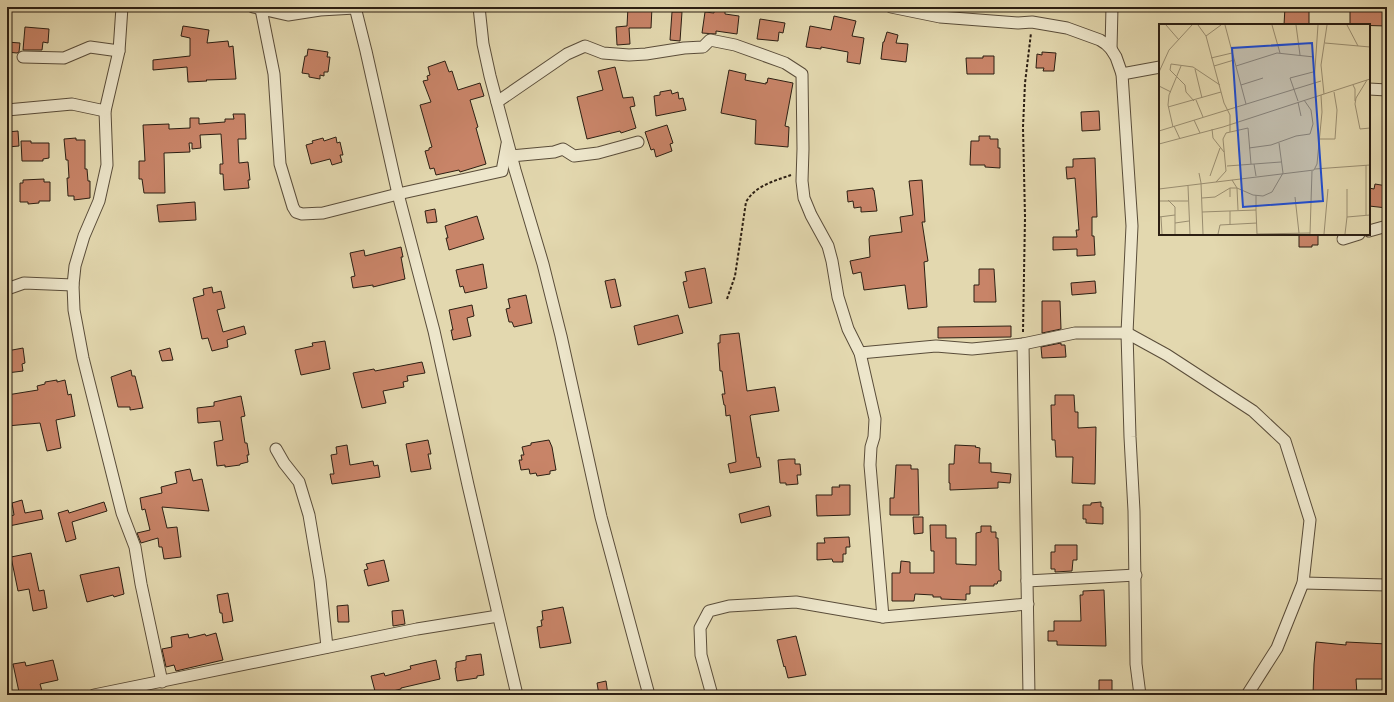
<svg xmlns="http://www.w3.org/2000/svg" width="1394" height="702" viewBox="0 0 1394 702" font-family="'IM FELL DW Pica',serif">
<rect width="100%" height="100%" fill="#e3d8af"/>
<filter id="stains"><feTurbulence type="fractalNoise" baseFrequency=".005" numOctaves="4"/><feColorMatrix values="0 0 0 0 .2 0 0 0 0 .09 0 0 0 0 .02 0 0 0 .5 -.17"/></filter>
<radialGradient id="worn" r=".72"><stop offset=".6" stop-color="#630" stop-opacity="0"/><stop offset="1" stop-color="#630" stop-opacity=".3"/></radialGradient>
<g fill="#c88468" stroke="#2c1f13">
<polygon points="628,7 652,7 651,28 629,28 630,44 617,45 616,27 627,26"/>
<polygon points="1285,7 1309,9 1309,25 1284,25"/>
<polygon points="1350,7 1387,7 1387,26 1350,25"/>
<polygon points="714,10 725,11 725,14 739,16 737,34 716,31 716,34 702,33 705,12 714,13"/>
<polygon points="672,12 682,12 680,41 670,40"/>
<polygon points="834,16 856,21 852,36 864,38 860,64 847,62 848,52 821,47 821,49 806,47 810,26 831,30"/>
<polygon points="760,19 785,23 783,33 779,32 778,41 757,39"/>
<polygon points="183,26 209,30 207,43 228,41 229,47 233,46 236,79 206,80 207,81 188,82 187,67 153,70 153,60 190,56 190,38 181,36"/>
<polygon points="25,27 49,29 48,43 43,42 42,50 23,50"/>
<polygon points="887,32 898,35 896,43 908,44 906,62 881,59 883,42 884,42"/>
<polygon points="7,42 20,43 19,52 17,53 7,52"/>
<polygon points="308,49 328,52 327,57 330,57 328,72 324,72 324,76 320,75 320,79 309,77 309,74 302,73 305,56 307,56"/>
<polygon points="1042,52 1056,53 1054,71 1043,71 1044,68 1036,68 1037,54 1042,55"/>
<polygon points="983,56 994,56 994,74 967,74 966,58 983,58"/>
<polygon points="445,61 449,72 452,71 458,90 480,83 484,96 470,100 478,127 476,128 486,164 460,172 459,170 436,175 434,168 430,169 425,151 429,150 429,148 432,147 420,105 431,102 423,81 428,80 427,76 430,75 428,67"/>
<polygon points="615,67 623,98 633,97 635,106 630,107 636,128 621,133 620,131 587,139 577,97 603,90 598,71"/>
<polygon points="729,70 746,74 745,80 766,84 766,82 767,83 768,78 793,83 785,126 789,127 788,147 755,144 756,120 721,113"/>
<polygon points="671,90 672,94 678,92 679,99 683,98 686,110 656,116 654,96 660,95 660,92"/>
<polygon points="1099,111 1100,130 1082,131 1081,112"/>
<polygon points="233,114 245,114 246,139 238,139 239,163 248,162 250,180 248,180 249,188 224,190 223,174 220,174 220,164 223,164 221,134 200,135 201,148 192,149 192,143 189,143 190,152 164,153 165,193 144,193 142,179 139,179 139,161 145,161 143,125 169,124 169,129 190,128 190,118 199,118 199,124 225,122 225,119 234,119"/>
<polygon points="667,125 673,143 670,144 672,151 656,157 654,149 651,150 645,132"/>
<polygon points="18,131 19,146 8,147 7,132"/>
<polygon points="979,136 990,136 990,139 998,139 998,148 1000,148 1000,168 985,167 985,165 970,165 971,141 979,141"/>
<polygon points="336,137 337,143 340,142 343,155 340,155 342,162 332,165 330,159 311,164 306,145 313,143 312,141 323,138 324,141"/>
<polygon points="76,138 76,140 85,140 85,169 87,169 88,181 90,181 90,198 74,200 74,196 68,196 67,178 69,178 68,160 66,160 64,139"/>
<polygon points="21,141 31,141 31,143 49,143 49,158 43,159 43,161 22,161"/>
<polygon points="1095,158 1097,217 1092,217 1092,236 1094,236 1095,255 1077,256 1077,249 1053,250 1053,237 1077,237 1076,230 1079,230 1075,178 1067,179 1066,167 1073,167 1073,159"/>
<polygon points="44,179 44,182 50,182 50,201 39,201 39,203 28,204 28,202 20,202 20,183 23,183 23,180"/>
<polygon points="922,180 925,222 922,222 928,261 924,262 927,307 908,309 905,285 864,290 861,272 853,274 850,261 870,257 869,239 870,236 902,232 900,217 913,215 909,181"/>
<polygon points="1375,184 1387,186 1387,208 1369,206 1369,188 1374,189"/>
<polygon points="873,188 873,190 874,190 877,211 861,212 861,207 854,208 853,201 848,202 847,191"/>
<polygon points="195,202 196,220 159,222 157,205"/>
<polygon points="435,209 437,222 427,223 425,211"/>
<polygon points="477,216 484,239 449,250 446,238 448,238 445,226"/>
<polygon points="1299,234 1318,234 1318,245 1312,245 1312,247 1299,247"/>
<polygon points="401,247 403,257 401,257 405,279 373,287 373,285 353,288 351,277 355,276 350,253 364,250 365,256"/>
<polygon points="483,264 487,288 465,293 463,286 460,287 456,270"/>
<polygon points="705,268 712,303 689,308 683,282 687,281 685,272"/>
<polygon points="979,269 994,269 996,302 974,302 974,285 979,285"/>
<polygon points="615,279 621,306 611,308 605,281"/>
<polygon points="1095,281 1096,293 1072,295 1071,283"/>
<polygon points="212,287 213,293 221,291 225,308 217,310 223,332 244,326 246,334 227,340 228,347 212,351 208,338 202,339 193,298 204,295 203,289"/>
<polygon points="526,295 532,323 514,327 512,322 509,322 506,309 510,308 508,299"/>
<polygon points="1042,301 1060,301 1061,329 1042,333"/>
<polygon points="472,305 474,316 467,318 471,336 453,340 451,330 453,330 449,310"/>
<polygon points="678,315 683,333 638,345 634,326"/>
<polygon points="1011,326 1011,337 938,338 938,327"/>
<polygon points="739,333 747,391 775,387 779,411 751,415 750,416 757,458 759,457 761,467 730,473 728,464 736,462 730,415 726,416 725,405 724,405 722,394 725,394 722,371 720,371 718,343 720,343 720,335"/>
<polygon points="325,341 330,369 301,375 295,350 313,346 312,343"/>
<polygon points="1061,343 1061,345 1065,345 1066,357 1042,358 1041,347"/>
<polygon points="23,348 25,363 22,364 23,371 7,373 7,351"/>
<polygon points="170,348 173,360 162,361 159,351"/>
<polygon points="422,362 425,373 407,376 408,381 403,382 404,387 383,391 386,403 362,408 353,373 374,369 375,371"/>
<polygon points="131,370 132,376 135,376 143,408 130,410 130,407 118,407 111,377"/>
<polygon points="57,380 57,382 65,380 68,395 71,394 75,416 56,420 61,448 47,451 40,423 7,426 7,395 38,390 37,386 45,384 45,382"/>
<polygon points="1055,395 1074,395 1075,412 1078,412 1078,428 1096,427 1095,484 1072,483 1073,457 1056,457 1055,440 1052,440 1051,405 1055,405"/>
<polygon points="241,396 245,416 241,417 245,443 247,443 249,455 247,455 248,462 240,464 240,465 225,467 225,465 217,466 214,442 223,440 220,421 198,423 197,408 214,406 214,402"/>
<polygon points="428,440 431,454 428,454 431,469 411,472 406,444"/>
<polygon points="549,440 552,447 556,470 550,471 550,474 537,476 536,473 530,474 529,469 521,470 519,460 522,460 521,455 524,455 522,447 531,445 531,443"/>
<polygon points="347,445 350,465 373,461 374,466 378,465 380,477 332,484 330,474 334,474 331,455 337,454 336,447"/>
<polygon points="955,445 976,446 975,447 980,448 979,463 991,463 991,472 1011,474 1010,483 998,482 998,488 950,490 950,483 949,483 949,464 954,464"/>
<polygon points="789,459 795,459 795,464 800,464 801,475 797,475 798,484 786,485 786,483 780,483 778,460"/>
<polygon points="896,465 911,465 911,469 918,469 919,515 890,515 890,498 894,498"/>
<polygon points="190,469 193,481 202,479 209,511 162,507 167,528 177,527 181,557 164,559 162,547 159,547 158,538 141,543 137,533 150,530 145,509 142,510 140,498 162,493 161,487 177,483 175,472"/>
<polygon points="839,485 850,485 850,515 817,516 816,495 832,495 832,487 840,487"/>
<polygon points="22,500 25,513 41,510 43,519 9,526 7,517 14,515 12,503"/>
<polygon points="104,502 107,511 72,522 76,539 66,542 58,513 68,510 69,513"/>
<polygon points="1101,502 1101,507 1103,507 1103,524 1086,523 1086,519 1083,519 1083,505 1091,505 1091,503"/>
<polygon points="769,506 771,516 741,523 739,514"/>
<polygon points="913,517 923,517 923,533 914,534"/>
<polygon points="930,525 946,525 946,538 956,538 956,564 976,565 976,533 981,532 981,526 991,526 991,532 996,532 996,538 998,538 999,570 1001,571 1001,581 998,581 997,584 994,584 994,586 970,586 970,594 966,594 966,600 941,599 941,597 933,597 933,595 915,594 914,601 892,601 892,573 900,573 901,561 910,562 910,573 934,573 934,551 931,551"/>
<polygon points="849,537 850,547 846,547 846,554 843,554 843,562 833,562 832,559 817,560 817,543 825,543 824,538"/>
<polygon points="1055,545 1077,545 1077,560 1073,560 1072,571 1055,572 1055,569 1051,569 1051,552 1055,552"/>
<polygon points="31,553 39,591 44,590 47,608 33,611 29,589 18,591 11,557"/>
<polygon points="384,560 389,581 368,586 364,570 368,569 366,564"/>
<polygon points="119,567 124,594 114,597 113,595 87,602 80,575"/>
<polygon points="1104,590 1106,646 1057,645 1057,641 1048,641 1048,631 1054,631 1054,621 1081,621 1080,595 1083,595 1083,591"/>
<polygon points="228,593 233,621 223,623 222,613 220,613 217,595"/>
<polygon points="348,605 349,622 338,622 337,606"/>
<polygon points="563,607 571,643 540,648 537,627 542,626 541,620 543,620 542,611"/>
<polygon points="403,610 405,624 393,626 392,611"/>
<polygon points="216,633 223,660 176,671 174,665 166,667 162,649 172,647 171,637 188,634 189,638 205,634 206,636"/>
<polygon points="796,636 806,675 788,678 785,666 784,667 777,640"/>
<polygon points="1316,642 1346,645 1346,642 1387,644 1387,679 1356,679 1357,695 1313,695 1314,664"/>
<polygon points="481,654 484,675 477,676 477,678 457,681 455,668 456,668 456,662 466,660 466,656"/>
<polygon points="53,660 58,680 40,684 42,691 28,694 27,691 19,692 13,664 25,662 26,666"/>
<polygon points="436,660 440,679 401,688 401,689 389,692 390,695 376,695 371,676 384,673 385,676 411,669 410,666"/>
<polygon points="1099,680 1112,680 1112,692 1108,692 1108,693 1099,693"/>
<polygon points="606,681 608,695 599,695 597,683"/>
</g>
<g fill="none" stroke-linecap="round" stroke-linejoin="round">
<defs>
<g id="street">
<polyline points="122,7 119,51 105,111 107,165 99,201 84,236 75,266 73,285 74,310 83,358 122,513 135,547 141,584 162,682"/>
<polyline points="253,7 288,15 320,10 355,8"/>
<polyline points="355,7 366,51 398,194 434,331 468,485 517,695"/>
<polyline points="479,7 483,44 490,76 515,170 543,264 561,336 601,517 649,695"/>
<polyline points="891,7 940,17 1018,23 1032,22 1067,28 1100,40 1106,44 1111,49 1116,57 1122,74 1132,226 1127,333 1130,437 1134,511 1136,664 1140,695"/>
<polyline points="261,9 274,74 280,164 293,207 296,212 302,214 323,213 398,194 502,171 507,144"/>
<polyline points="1111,49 1112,7"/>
<polyline points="23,57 64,58 90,47 119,51"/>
<polyline points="1122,74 1160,67"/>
<polyline points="1369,89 1387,90"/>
<polyline points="497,102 567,54 585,46 603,53 629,55 646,54 684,48 703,47 710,40 735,45 785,63 802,74 803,149 802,181 804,198 811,215 828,246 832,261 838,297 848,329 860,353 875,419 874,437 871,447 870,465 883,617"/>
<polyline points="7,110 72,104 105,111"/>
<polyline points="511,156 554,152 563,149 574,156 598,153 638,142"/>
<polyline points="1369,231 1387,226"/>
<polyline points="1343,239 1359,234"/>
<polyline points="7,289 24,283 73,285"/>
<polyline points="1023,344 1027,581"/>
<polyline points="860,353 936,346 972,349 1023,344 1075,333 1127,333 1167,355 1253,411 1285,441 1310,520 1303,583 1277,648 1247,695"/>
<polyline points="276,449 284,463 299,482 309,515 320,580 327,647"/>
<polyline points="1303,583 1387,585"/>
<polyline points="94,695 417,629 498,616"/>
<polyline points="712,695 701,655 700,628 709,611 729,606 796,602 883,617 1028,604"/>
<polyline points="1029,695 1027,581 1136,575"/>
</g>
</defs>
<use href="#street" stroke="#5a4d3a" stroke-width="13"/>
<g stroke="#2c1f13" stroke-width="2" stroke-dasharray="3 2" stroke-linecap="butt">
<path d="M727 299 735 276 746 202C755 186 774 181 791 175"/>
<polyline points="1023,332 1025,217 1023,127 1025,83 1031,33"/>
</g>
<use href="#street" stroke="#ede6cb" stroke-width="11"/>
</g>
<g transform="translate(1159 24)">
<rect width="211" height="211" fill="#e3d8af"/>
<path fill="none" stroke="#9a8e71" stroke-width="1" d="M7 1 20 16M39 1 47 12 65 79 71 91V108M66 1 87 80M113 1 121 29M137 1 141 31M188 1 199 22M47 12 62 1M166 19 211 23M52 34 73 29M55 42 75 36M77 42 118 29 155 33M36 45 43 74M0 48 10 26 33 1M208 56 197 74 196 80 201 105 211 104M155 59 159 1M82 61 104 54M194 61 196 65V77M0 62 12 68M165 70 162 41 168 1M37 76 44 93M35 77 27 68 26 61 11 46 12 40 34 43 61 61M139 77 131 54 154 48M139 78 142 92M9 83 62 68M35 96 41 109M15 102 21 115M14 103 9 81 10 71 22 42M53 105 54 114 65 128M0 107 162 57M160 115H176L178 86 175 68M0 120 64 103 211 55M90 124 112 121 137 112 151 110 154 100 152 86 145 76M95 140 122 138M207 141V191M68 142 95 140 97 152M156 145 211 141M40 149 42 159 44 210M51 152 61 124M73 156 78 164 94 171 104 172 113 168 124 149 120 119M57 158 67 147 64 115 67 109 89 104 92 140M29 162 31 210M0 165 155 146 158 140 163 88 162 71M97 171V186M71 173V164H78L79 186M136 173 140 209M43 174 56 173 71 164M9 176 16 183V210M0 177H29M71 187V201M43 188 97 186 98 210M0 193 16 191M2 193 3 210M188 193V165M16 199 30 197M59 210 61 201 98 199M98 210 151 209M151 210 153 147M165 210 169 165M186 210 188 193 211 191"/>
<path fill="#1d4ed8" fill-opacity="0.15" stroke="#1d4ed8" stroke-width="2" d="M153 19 164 177 84 183 73 24Z"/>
<rect width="211" height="211" fill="none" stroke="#2c1f13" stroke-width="2"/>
</g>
<rect width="1394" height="702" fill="none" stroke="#e3d8af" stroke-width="24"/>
<rect x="8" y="8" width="1378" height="686" fill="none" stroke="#2c1f13" stroke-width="2"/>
<rect x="12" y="12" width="1370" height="678" fill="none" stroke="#2c1f13"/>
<rect width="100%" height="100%" filter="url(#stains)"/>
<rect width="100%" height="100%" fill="url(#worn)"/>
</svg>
